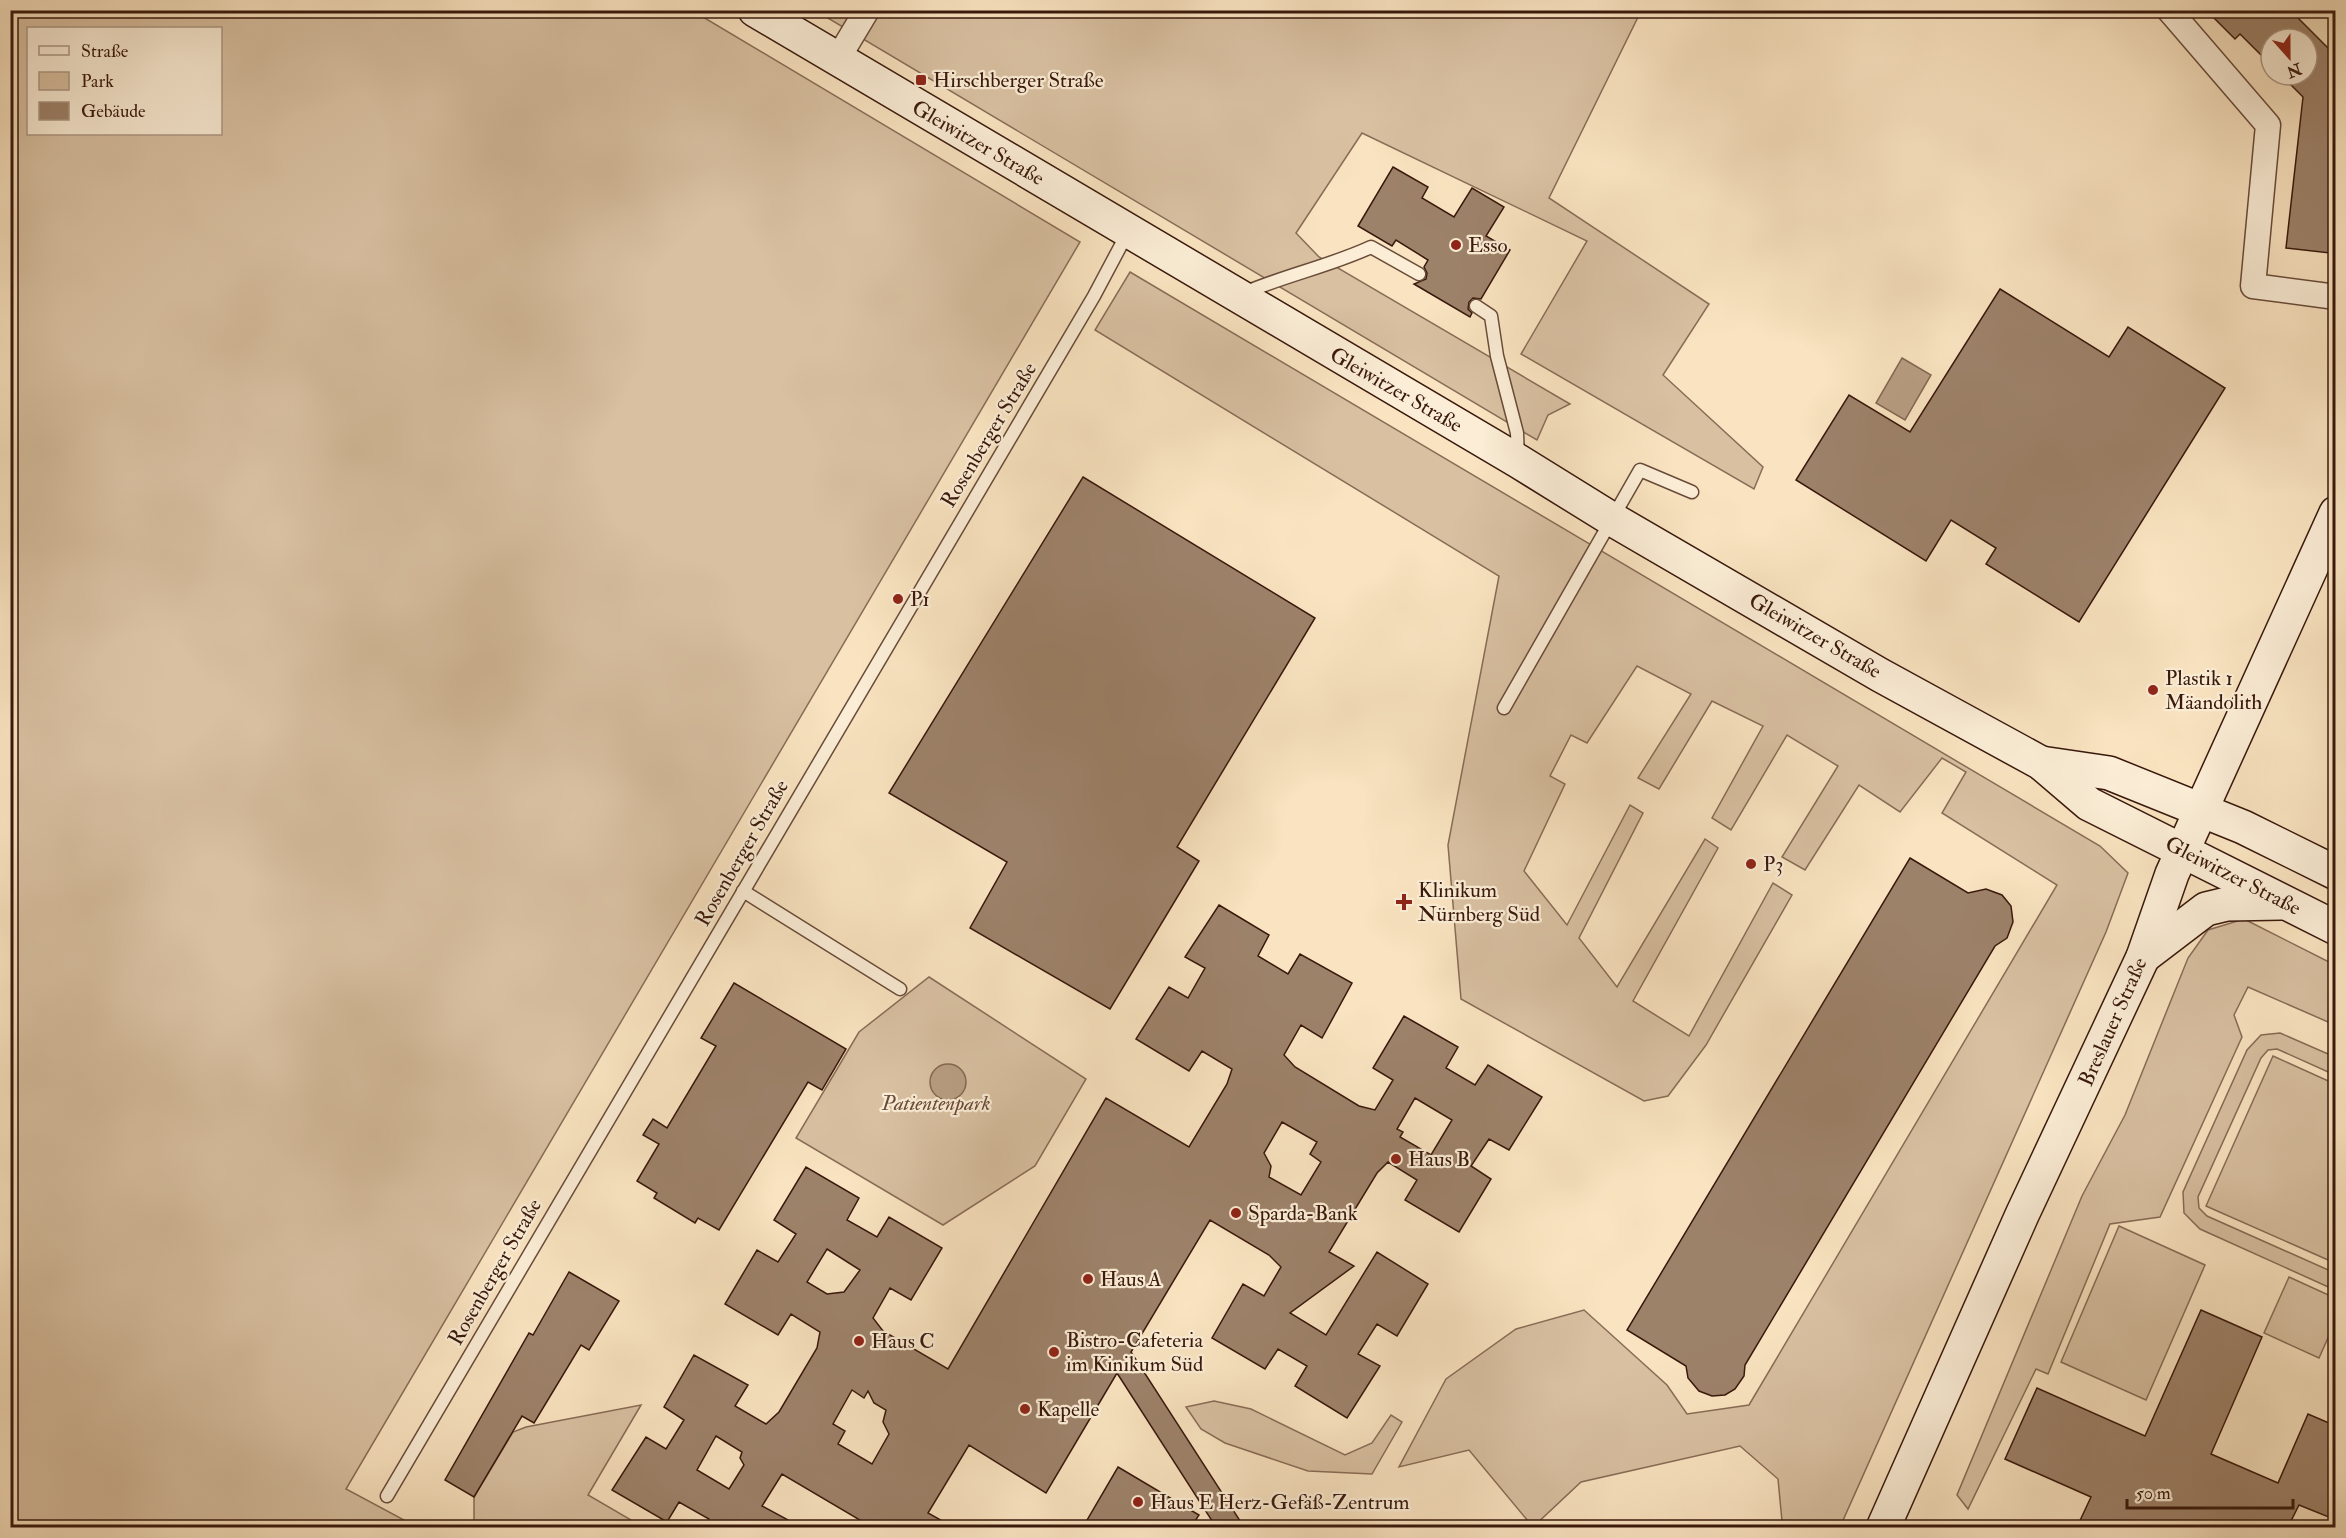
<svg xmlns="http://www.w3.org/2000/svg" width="2346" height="1538" viewBox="0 0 2346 1538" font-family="'IM FELL Double Pica',serif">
<rect width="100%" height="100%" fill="#f9e3c0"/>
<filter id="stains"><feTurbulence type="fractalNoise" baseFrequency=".00333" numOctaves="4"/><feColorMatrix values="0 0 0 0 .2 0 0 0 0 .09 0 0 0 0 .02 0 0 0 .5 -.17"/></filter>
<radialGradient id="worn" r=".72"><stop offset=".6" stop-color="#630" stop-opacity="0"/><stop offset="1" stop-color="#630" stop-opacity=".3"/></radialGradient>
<g fill="#d8c0a1" stroke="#886c56" stroke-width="1.5" fill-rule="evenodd">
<path d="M10 11H693L1080 242 346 1489 417 1527H11ZM28 28H220V134H28Z"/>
<polygon points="816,11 1641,11 1549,198 1709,304 1663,375 1763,467 1754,489 1521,354 1587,241 1362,133 1296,233 1319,257 1570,404 1548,415 1537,440"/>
<polygon points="1130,272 2100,846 2128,873 2106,932 1840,1527 1780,1527 1782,1521 1778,1479 1740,1446 1581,1482 1533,1527 1469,1450 1399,1467 1446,1379 1516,1329 1584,1310 1667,1385 1687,1414 1749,1405 2057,885 1942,813 1966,772 1942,758 1900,812 1859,785 1805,870 1782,857 1838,766 1787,735 1731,830 1712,818 1763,726 1712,701 1659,789 1638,778 1691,694 1637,666 1587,743 1571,735 1550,776 1565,784 1524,871 1567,925 1630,805 1643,813 1579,938 1617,987 1705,839 1718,848 1633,1001 1689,1036 1773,883 1792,895 1706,1045 1668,1096 1644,1101 1461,999 1448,845 1499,576 1095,330"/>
<polygon points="2244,919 2335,965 2335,1025 2248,987 2234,1015 2242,1037 2160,1217 2110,1224 2048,1374 2036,1369 1968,1509 1957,1495 2082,1196 2125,1115 2188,958 2208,930"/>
<polygon points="929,977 1086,1079 1035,1166 943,1225 796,1138 859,1032"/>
<polygon points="2280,1033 2335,1057 2335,1075 2277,1049 2268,1050 2261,1058 2198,1197 2199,1208 2207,1216 2335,1273 2335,1290 2200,1229 2184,1213 2183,1192 2247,1050 2261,1035"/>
<polygon points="2273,1056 2335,1084 2335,1263 2206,1206"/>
<polygon points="2119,1226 2205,1265 2146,1400 2061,1362"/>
<polygon points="2289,1277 2335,1298 2335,1322 2319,1358 2264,1333"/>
<polygon points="1214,1401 1251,1409 1345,1455 1372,1443 1391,1415 1402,1422 1372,1474 1308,1471 1225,1443 1201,1429 1186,1407"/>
<polygon points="641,1405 588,1495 643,1527 474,1527 474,1497 513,1432 526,1427"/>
</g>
<g fill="#b89e83" stroke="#856853" stroke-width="1.5">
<polygon points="1902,358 1931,375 1905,420 1876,403"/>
<circle cx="948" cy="1082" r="18"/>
</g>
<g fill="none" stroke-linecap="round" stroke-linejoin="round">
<polyline stroke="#856853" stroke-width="7" points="1376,10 1388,10"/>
</g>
<g fill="#9d826a" stroke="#39180c" stroke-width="1.5" fill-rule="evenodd">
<polygon points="2206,10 2290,10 2336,56 2336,204 2330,253 2286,248 2303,97 2281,75 2307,75 2307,39 2271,39 2271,65 2240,34 2235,39"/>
<polygon points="1393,167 1428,187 1422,198 1454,217 1472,188 1504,207 1486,236 1510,250 1481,299 1473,298 1469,302 1468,309 1472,313 1470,317 1414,284 1426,279 1427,273 1424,267 1428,260 1396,240 1392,246 1358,226"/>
<polygon points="2000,289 2109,357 2128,327 2225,388 2079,622 1986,564 1996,548 1951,520 1926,561 1796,480 1849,395 1910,432"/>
<polygon points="1083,477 1315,618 1177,847 1199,861 1110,1009 970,928 1007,862 889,793"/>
<polygon points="1910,858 1968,893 1986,889 2002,895 2011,906 2013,922 2007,938 1995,946 1745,1365 1744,1376 1735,1389 1725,1395 1712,1396 1699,1391 1688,1378 1686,1366 1627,1330"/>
<path d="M1219 905 1269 935 1258 956 1288 974 1300 954 1352 983 1322 1038 1301 1025 1284 1055 1295 1067 1359 1106 1375 1110 1393 1080 1373 1068 1404 1016 1458 1047 1446 1068 1475 1085 1488 1065 1542 1097 1509 1150 1489 1139 1471 1166 1491 1179 1459 1232 1405 1200 1417 1180 1388 1162 1377 1173 1329 1252 1354 1266 1290 1313 1326 1335 1377 1252 1428 1284 1397 1336 1377 1324 1358 1354 1380 1366 1347 1418 1295 1386 1307 1366 1278 1349 1265 1369 1212 1338 1243 1284 1264 1296 1281 1267 1269 1255 1210 1220 1131 1352 1244 1527H1216L1117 1373 1046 1493 969 1445 928 1513 953 1527H867L860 1520 782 1474 762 1506 801 1527H705L709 1519 679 1502 667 1522 612 1490 646 1437 666 1449 684 1420 664 1407 694 1355 748 1385 735 1406 766 1424 779 1412 817 1348 820 1332 791 1314 778 1335 725 1304 757 1250 778 1262 796 1234 774 1220 806 1167 859 1198 847 1220 877 1237 889 1217 942 1248 911 1300 890 1288 873 1318 883 1331 948 1369 1106 1098 1189 1147 1227 1084 1232 1069 1202 1051 1189 1071 1136 1039 1169 987 1188 998 1205 968 1185 957ZM1415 1098 1452 1120 1431 1155 1400 1137 1403 1132 1397 1129ZM1282 1122 1317 1142 1310 1154 1321 1162 1301 1195 1269 1177 1271 1166 1264 1153ZM827 1249 860 1270 844 1292 827 1294 807 1282ZM852 1390 864 1398 868 1391 874 1403 886 1410 883 1422 889 1434 872 1464 838 1444 845 1431 833 1424ZM716 1436 742 1452 740 1458 744 1465 729 1489 697 1470Z"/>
<polygon points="734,983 846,1049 822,1090 808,1082 719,1230 698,1218 695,1223 654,1198 657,1193 637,1181 659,1144 643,1135 653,1119 667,1128 716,1046 701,1038"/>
<polygon points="569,1272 619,1301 589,1350 581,1345 534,1423 522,1416 474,1497 445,1480 529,1333 533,1335"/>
<polygon points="2201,1310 2262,1337 2211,1454 2278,1483 2308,1414 2336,1426 2336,1520 2299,1505 2288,1527 2077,1527 2091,1497 2005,1459 2037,1388 2145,1436"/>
<polygon points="1118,1467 1199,1515 1191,1527 1083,1527"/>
</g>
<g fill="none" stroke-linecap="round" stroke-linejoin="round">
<defs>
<g id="lane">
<path d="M1244 293C1286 275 1330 266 1371 247L1419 274"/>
<polyline points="1476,306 1491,316 1497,356 1517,433 1518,459"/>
<polyline points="1504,708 1640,470 1692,492"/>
<polyline points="743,891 900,989"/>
<polyline points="387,1496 1094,296 1128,232"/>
</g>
<g id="street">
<polyline points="2169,10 2268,125 2253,286 2336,297"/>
<polyline points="837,60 867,10"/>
</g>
<g id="secondary">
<polyline points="755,10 1518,461 1610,518 1880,675 2041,763 2089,804 2336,928"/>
<polyline points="2041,763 2109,773 2243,827 2336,873"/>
<polyline points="2143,957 2206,909 2227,904 2281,903"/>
<polyline points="1883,1528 2022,1215 2143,957 2172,874 2336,513"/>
</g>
</defs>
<use href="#lane" stroke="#694b39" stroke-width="15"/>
<use href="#street" stroke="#694b39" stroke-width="27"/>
<use href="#secondary" stroke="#39180c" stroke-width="36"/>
<use href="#lane" stroke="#fbedd6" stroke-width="12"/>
<use href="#street" stroke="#fbedd6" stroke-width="24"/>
<use href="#secondary" stroke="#fbedd6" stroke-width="33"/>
</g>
<g fill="#8f2418" stroke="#fbedd6" stroke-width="2">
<rect x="915" y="74" width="12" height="12" rx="3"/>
<circle cx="1456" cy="245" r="6"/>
<circle cx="898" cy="599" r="6"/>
<circle cx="2153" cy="690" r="6"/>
<circle cx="1751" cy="864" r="6"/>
<path d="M1401 893h6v6h6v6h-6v6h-6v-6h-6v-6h6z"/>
<circle cx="1396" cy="1159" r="6"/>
<circle cx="1236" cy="1213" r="6"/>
<circle cx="1088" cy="1279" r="6"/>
<circle cx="859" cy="1341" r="6"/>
<circle cx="1054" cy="1352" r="6"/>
<circle cx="1025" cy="1409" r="6"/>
<circle cx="1138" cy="1502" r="6"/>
</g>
<g text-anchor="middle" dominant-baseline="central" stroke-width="4.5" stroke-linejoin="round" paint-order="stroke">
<g font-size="21" fill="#39180c" stroke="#fbedd6" text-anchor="start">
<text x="933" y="80">Hirschberger Straße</text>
<text x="1468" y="245">Esso</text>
<text x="910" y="599">P1</text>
<text x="2165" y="678">Plastik 1<tspan x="2165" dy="24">Mäandolith</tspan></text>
<text x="1763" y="864">P3</text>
<text x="1418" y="890">Klinikum<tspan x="1418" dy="24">Nürnberg Süd</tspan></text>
<text x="1408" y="1159">Haus B</text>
<text x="1248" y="1213">Sparda-Bank</text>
<text x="1100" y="1279">Haus A</text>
<text x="1066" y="1340">Bistro-Cafeteria<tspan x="1066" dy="24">im Kinikum Süd</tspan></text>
<text x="871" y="1341">Haus C</text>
<text x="1037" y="1409">Kapelle</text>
<text x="1150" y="1502">Haus E Herz-Gefäß-Zentrum</text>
</g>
<g font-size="21" fill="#39180c" stroke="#fbedd6">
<text transform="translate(978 143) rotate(30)">Gleiwitzer Straße</text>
<text transform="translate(1396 390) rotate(30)">Gleiwitzer Straße</text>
<text transform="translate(989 435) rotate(-59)">Rosenberger Straße</text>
<text transform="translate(1815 636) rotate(30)">Gleiwitzer Straße</text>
<text transform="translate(742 853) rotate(-60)">Rosenberger Straße</text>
<text transform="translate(2233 876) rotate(27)">Gleiwitzer Straße</text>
<text transform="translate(2113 1022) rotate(-66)">Breslauer Straße</text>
<text transform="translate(495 1272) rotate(-60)">Rosenberger Straße</text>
</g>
<g font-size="21" font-style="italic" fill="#694a39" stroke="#fbedd6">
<text x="936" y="1103">Patientenpark</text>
</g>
</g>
<rect width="2346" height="1538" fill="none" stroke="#f9e3c0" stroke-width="36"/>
<rect x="12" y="12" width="2322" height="1514" fill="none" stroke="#39180c" stroke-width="3"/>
<rect x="18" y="18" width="2310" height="1502" fill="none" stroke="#39180c" stroke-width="1.5"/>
<rect x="27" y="27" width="195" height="108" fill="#fbedd6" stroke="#ad9885" stroke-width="1.5"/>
<rect x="39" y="46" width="30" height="9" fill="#fbedd6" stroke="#ad9885" stroke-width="1.5"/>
<text x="81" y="57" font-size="18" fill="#39180c">Straße</text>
<rect x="39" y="72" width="30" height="18" fill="#d8c0a1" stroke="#ad9885" stroke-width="1.5"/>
<text x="81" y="87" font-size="18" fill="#39180c">Park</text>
<rect x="39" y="102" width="30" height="18" fill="#9d826a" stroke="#ad9885" stroke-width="1.5"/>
<text x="81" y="117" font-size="18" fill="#39180c">Gebäude</text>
<g transform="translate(2289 57) rotate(159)"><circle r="28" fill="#fbedd6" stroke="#ad9885" stroke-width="1.5"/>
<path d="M0-4.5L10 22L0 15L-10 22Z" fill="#8f2418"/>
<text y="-9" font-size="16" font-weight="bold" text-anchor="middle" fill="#39180c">N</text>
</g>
<path d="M2127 1499v9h166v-9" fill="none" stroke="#39180c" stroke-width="3"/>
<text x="2136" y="1499" font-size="18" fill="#39180c" stroke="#fbedd6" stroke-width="4.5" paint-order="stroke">50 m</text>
<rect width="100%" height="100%" filter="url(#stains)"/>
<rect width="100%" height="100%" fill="url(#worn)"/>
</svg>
